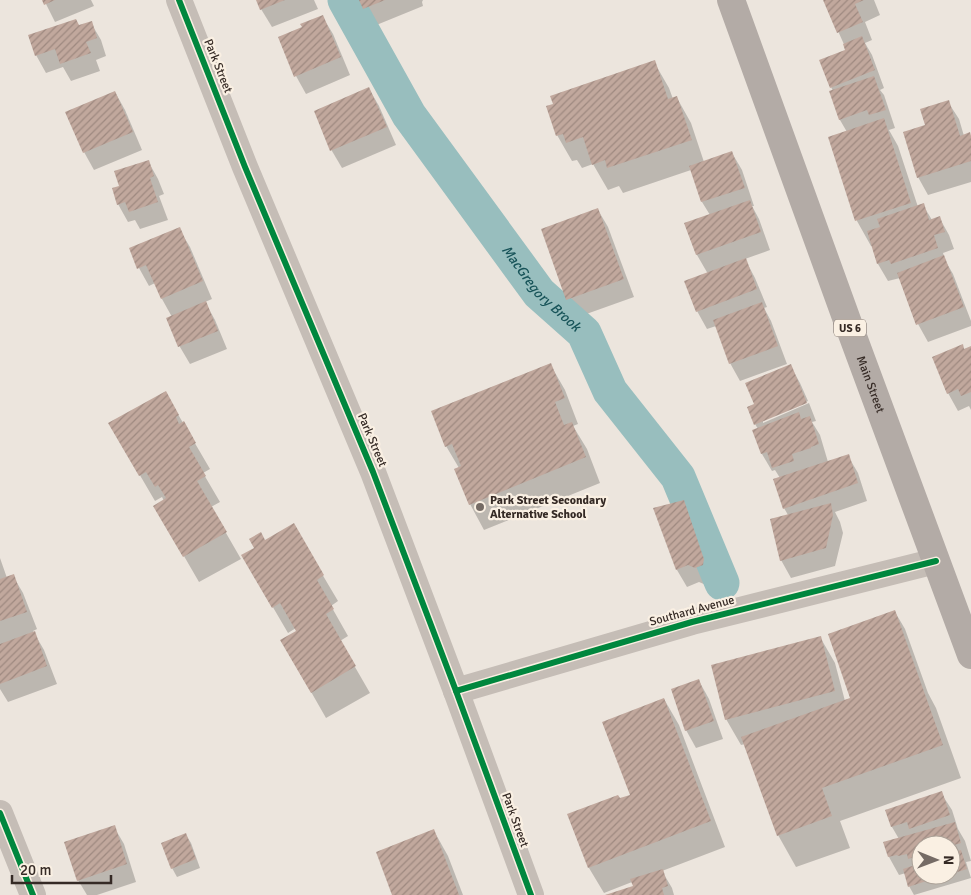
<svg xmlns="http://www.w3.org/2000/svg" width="971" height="895" viewBox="0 0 971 895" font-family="Signika,sans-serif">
<defs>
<pattern id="building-hatch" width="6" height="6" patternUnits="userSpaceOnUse" patternTransform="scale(1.25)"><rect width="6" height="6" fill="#c1a89d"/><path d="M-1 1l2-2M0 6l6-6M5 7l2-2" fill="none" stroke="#9e8980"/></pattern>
</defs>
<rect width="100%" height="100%" fill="#ece5dd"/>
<g fill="#0003" fill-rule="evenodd">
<polygon points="44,0 91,0 94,6 55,22"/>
<polygon points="258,0 314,0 318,9 272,27 261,9"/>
<polygon points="360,0 423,0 422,2 423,6 374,26 364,9"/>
<polygon points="824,0 874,0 880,15 865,22 872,40 865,43 872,55 884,88 880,90 884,95 895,128 889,130 898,146 918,207 923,205 932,220 939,217 949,235 954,249 943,253 946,262 953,274 971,321 971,326 928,342 918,324 900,278 888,281 878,264 873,246 871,246 857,221 829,138 847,132 840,120 831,92 833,91 831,87 847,51"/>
<polygon points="322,16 333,34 350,75 306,94 296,76 304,28"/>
<polygon points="91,23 101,40 106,56 96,60 100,71 71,81 63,67 46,73 36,55 79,27"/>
<polygon points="654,62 669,88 673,99 677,98 691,123 704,162 732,153 742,170 754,206 752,206 759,219 770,250 745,259 755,278 767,307 764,308 771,321 787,364 740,381 730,363 716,326 707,329 697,311 708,274 697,255 685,224 710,215 702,202 691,170 623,193 619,186 608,190 593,164 582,168 577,160 572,161 557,135"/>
<polygon points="369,89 379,106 396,145 342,168 332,151 315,112"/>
<polygon points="115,92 125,110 142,150 94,170 84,152"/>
<polygon points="948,102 959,119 964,136 971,137 971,182 928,195 918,177 926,126"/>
<polygon points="148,161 158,179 164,194 159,196 168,220 140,229 135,220 128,222 118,204 121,187"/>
<polygon points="598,210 608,227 634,297 578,317 567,300 542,230"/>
<polygon points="179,229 190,247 212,299 205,302 215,320 227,349 190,364 180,347 168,318 172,317 162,299 155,283 149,286 139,268 131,249"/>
<polygon points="962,346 965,350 971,347 971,410 969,406 958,411 948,393"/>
<polygon points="550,364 565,390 578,424 573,426 587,449 600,483 484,530 470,504 459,468 446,446 433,412"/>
<polygon points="790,365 800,383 808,401 763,420 763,423 809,403 816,421 812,422 820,435 828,462 848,456 858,473 867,501 835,512 840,522 843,533 835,566 791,578 781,560 788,515 784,508 780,478 775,470 772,471 762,454 758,429 755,424 756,405"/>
<polygon points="165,392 210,469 203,473 220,502 211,507 241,559 199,582 155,506 164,501 162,497 155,501 110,424"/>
<polygon points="684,501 694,519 714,578 713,583 706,585 699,582 687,587 677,570 655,509"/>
<polygon points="293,525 338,601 331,606 348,636 340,641 370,693 326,718 282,641 298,631 296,628 288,633 243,556"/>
<polygon points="0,558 7,578 13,576 23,593 37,629 33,631 44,650 57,684 8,702 0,689"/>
<polygon points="895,612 905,629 928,693 936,708 961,778 840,821 850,848 796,867 778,835 745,744 741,745 726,719 820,637 835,663 845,701 852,698"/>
<polygon points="699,681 709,699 723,739 696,748 686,730"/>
<polygon points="664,699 679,725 725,847 662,871 672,888 674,895 608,895 634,887 632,882 604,893 589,868 568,815 631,796"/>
<path d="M941 793 952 810 958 829 965 841 971 861 966 862 971 878 914 895 909 886 906 873 899 875 889 857 885 843 899 839 892 827 887 811ZM921 845H951V875H921Z"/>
<polygon points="114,827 124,844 136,882 97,895 87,895 78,880"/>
<polygon points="434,831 448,856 463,895 393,895"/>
<polygon points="186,835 191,843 200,868 177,877 172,868"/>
</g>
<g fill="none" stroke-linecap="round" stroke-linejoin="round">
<path stroke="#98bebe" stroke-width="35" id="s1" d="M345 0 409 115 539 293 584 333 610 391 678 477 722 583"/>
</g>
<g fill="url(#building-hatch)">
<polygon points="42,0 55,0 44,5"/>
<polygon points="256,0 285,0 260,10"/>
<polygon points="359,0 385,0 363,9"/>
<polygon points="823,0 864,0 855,4 863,22 837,33"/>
<polygon points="323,15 341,57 294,77 278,37 302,27 300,24"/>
<polygon points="76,19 79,25 92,21 97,38 86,42 91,53 60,64 55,49 35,56 28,35"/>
<polygon points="862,36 875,70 830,88 819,60 845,50 843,44"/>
<polygon points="655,60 668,99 677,96 692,140 607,168 605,160 592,165 583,137 566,143 563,134 556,136 546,106 553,104 550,96"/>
<polygon points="874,76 886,110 869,115 867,110 839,120 829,91"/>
<polygon points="369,87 387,127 330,151 314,111"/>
<polygon points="115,91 133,132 83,153 65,112"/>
<polygon points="949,100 960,136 970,132 971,136 971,161 917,178 903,132 925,125 920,109"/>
<polygon points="884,118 911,203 855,221 828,137"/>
<polygon points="732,151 745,188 701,202 689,166"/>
<polygon points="149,160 154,176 150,178 158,202 129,212 125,202 117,205 112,188 119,186 114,171"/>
<polygon points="750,200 761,232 696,255 684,223"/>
<polygon points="924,203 929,220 940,216 945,232 934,235 938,248 891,264 889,260 877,264 867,231 880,227 877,219"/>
<polygon points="598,208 624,279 566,300 541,229"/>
<polygon points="180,227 203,281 161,299 146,265 137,269 129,248"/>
<polygon points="944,255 964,307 916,325 897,273"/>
<polygon points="746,258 757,289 696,312 684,281"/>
<polygon points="206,301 218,331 178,347 166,318"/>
<polygon points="762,302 778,346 729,364 713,320"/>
<polygon points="963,344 964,349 971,346 971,392 961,396 958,389 947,394 932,357"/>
<polygon points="551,363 565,398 555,402 564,425 572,422 586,457 469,505 454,469 461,466 452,444 445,447 431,411"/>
<polygon points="791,364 807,403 754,425 747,407 754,404 745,383"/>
<polygon points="166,391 179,415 176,417 179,424 184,421 196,443 189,447 206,476 197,481 227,532 183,557 153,506 166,498 158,485 155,487 146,472 139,476 108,423"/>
<polygon points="799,412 801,419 810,416 819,444 811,447 811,448 792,454 794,461 772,468 767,452 761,454 752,430"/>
<polygon points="849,454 858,483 783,509 773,479"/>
<polygon points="684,500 704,559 703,565 695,568 688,565 676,570 653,508"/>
<polygon points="831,503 833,515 826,548 780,561 770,519"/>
<polygon points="294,523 324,575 317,580 334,609 326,614 356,666 311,693 280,640 296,631 280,603 272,608 241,555 254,548 249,539 261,532 265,540"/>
<polygon points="14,574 27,612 0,621 0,579"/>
<polygon points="895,610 943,745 822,788 832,816 777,836 741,737 850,698 828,634"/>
<polygon points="35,631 47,666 0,684 0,644"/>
<polygon points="821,636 835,691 725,720 711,665"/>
<polygon points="699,679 714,721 685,731 671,689"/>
<polygon points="664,698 711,821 588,868 567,814 618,795 620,798 630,795 602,722"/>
<polygon points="942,791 950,815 909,829 907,822 891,827 885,810"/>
<polygon points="955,822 961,843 951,846 951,845 921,845 921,855 908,859 907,854 898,856 897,855 888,857 883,842"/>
<polygon points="115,825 127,864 77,881 64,842"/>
<polygon points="434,829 459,895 392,895 376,852"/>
<polygon points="186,833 196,859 171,869 161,843"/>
<polygon points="961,850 967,869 951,874 951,854"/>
<polygon points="921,863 921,875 945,875 908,887 903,869"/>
<polygon points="663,869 668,886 662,888 664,895 605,895 633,886 630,879"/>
</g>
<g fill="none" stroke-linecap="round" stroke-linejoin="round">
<g stroke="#c5bdb6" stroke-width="26">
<polyline points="179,0 245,167 373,472 456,691 531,895"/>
<polyline points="456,691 692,622 936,561"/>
<polyline points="0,813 33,895"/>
</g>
<path stroke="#b3aba6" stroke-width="28" id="s2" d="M731 0 852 334 971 655"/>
<defs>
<g id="cycleway">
<polyline points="179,0 245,167 373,472 456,691 531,895"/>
<polyline points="456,691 692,622 936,561"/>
<polyline points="0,813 33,895"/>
</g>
</defs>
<use href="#cycleway" stroke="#faf0e3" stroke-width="9"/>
<use href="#cycleway" stroke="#00873e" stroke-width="6"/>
</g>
<circle fill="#756b65" stroke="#faf0e3" stroke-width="2" cx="480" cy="507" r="5"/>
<g text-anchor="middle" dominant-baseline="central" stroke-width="4.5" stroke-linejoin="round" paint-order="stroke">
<rect fill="#faf0e3" stroke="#70655e" stroke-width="1" x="834" y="319.5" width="32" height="17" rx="4"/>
<g font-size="11" font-weight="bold" fill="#352a25">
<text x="850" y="328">US 6</text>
</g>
<g font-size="12" fill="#352a25" stroke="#faf0e3">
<text transform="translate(218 66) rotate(68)">Park Street</text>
<text stroke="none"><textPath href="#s2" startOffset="409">Main Street</textPath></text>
<text transform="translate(372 440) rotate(67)">Park Street</text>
<text transform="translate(692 611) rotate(-15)">Southard Avenue</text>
<text transform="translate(515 820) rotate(70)">Park Street</text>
</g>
<g font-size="12" font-weight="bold" fill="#352a25" stroke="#faf0e3" text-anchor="start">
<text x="490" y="500">Park Street Secondary<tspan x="490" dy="14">Alternative School</tspan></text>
</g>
<g font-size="14" font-style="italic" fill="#185459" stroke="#faf0e3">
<text stroke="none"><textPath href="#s1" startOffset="350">MacGregory Brook</textPath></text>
</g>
</g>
<g transform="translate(936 860) rotate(91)"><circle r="24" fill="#faf0e3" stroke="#aba197"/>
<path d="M0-4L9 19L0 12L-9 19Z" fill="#756b65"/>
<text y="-8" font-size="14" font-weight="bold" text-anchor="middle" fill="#352a25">N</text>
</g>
<path d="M12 875v8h99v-8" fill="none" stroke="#352a25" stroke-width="2.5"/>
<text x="20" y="875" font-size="15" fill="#352a25" stroke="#faf0e3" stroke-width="4" paint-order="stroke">20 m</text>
</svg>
